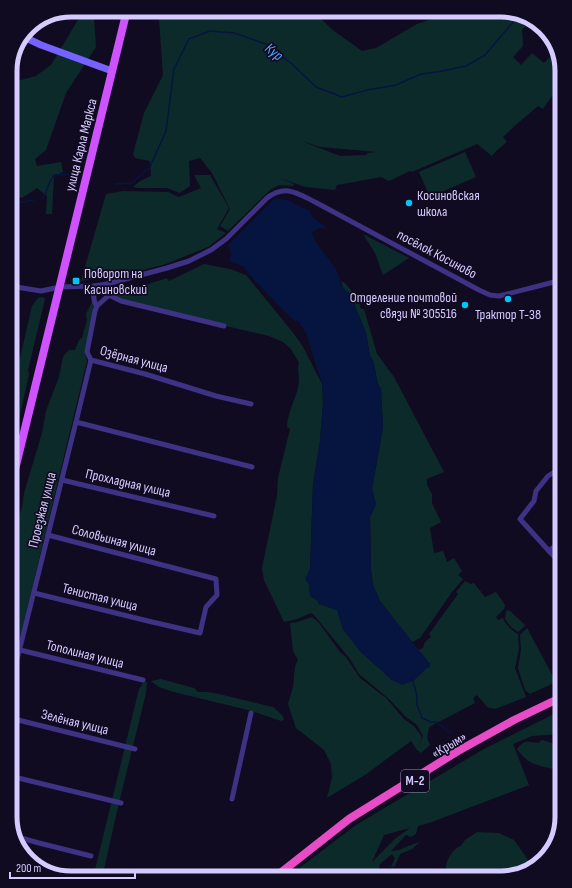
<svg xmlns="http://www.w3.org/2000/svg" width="572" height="888" viewBox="0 0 572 888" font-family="'Sofia Sans Condensed',sans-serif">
<rect width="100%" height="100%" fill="#110b21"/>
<g fill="#0d2a2b" fill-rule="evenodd">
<polygon points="84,10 95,12 94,18 96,47 66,93 46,150 35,159 37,166 61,162 63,172 54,176 52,214 46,214 47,196 37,188 22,198 10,194 10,83 36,76 51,65"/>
<path d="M175 10H311L334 31 362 51 376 48 417 24 446 14 451 10H505L535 20 551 38 547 41C542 33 536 30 531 23L522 29 523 46 513 57 521 65 532 53 544 63 557 50 562 71V93L557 89 543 109 538 106 518 123 503 137 507 142 496 151 492 156 477 144 412 172 410 171 389 181 381 177 337 185 335 190 306 187 279 178 294 184 293 186 279 185 270 190 228 231 220 226 230 209 212 173 200 158 189 161 190 186 180 193 167 188H138L133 187 140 181 151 176 150 161 135 158 133 154 144 113 163 75 159 19 162 15 170 18ZM299 140 320 147 377 152 368 153 366 155 340 156Z"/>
<polygon points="465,152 476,177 430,197 419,172"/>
<polygon points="194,175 210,175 229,208 217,229 226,233 208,247 166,264 127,274 81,281 106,194 123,191 168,192 179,197 201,188"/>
<polygon points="363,234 409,258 383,275 375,253"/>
<path d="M204 264 230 269 246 275 294 334 303 347 322 384 323 403 320 441 313 484 310 569 308 574 310 596 317 600 319 604 337 610 343 629 360 651 392 680 413 681 430 664 418 650 423 648 425 642 431 637 429 634 458 594 456 592 465 581 471 584 474 583 485 597 496 592 505 605 504 609 496 617 498 620 503 618C505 624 512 631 518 634L519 649 515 668 526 697 495 709 487 707 477 695 473 698 475 703 429 727 427 738 430 745 421 753 417 750 411 741 365 775 327 798 332 778 331 764 324 750 296 728 288 704 293 687 295 666 298 660 293 651 290 623 297 622 312 617 319 623 340 652 346 657 360 678 386 698 404 719 414 726 422 737 418 749 423 736 417 725 406 717 389 699 359 674 350 659 315 616 311 613 297 619 284 622 264 580 262 568 277 496 278 478 290 429 287 427C287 411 299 395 299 379 299 373 297 369 299 363L291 349 283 342 269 336 209 322 111 297 114 292 142 286 167 278 169 281Z"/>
<polygon points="341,281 345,283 353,293 355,291 361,309 364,309 377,354 394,377 444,472 427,479 427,485 432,494 432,503 441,522 430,528 434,553 443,551 447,562 454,558 462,571 458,575 463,579 452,592 420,638 412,642 380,601 373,585 371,569 370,517 376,504 372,489 383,427 381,389 378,384 373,360 370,356 366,333 350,294 343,288"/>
<polygon points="42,297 45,299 28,370 29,374 10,461 10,376 12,373 17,371 32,306 38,298"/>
<polygon points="92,302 96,307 85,353 87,361 20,638 10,674 11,535 15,529 22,507 24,493 42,433 46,411 59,377 63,357 66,353 69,350 75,350 79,340 82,338 87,320 86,314"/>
<polygon points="509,610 525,625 523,628 518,632 511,627 505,619 506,611"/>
<polygon points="527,628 556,682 530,694 525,690 518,668 521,650 520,635"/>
<polygon points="161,679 194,688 198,692 207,692 219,694 273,707 283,716 284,720 281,721 252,711 174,692 159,687 151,681"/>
<polygon points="144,682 147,682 146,693 118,807 102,878 93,878 139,689"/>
<path d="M562 710V734L532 736 513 744 529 785 432 822 418 826 416 834 411 837 406 835 391 851C401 851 410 844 420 842L412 849 400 854 395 866 391 867 395 858 392 854 380 864 377 878H313V876L286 878 356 825 484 749ZM410 828 396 838 372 862 384 835Z"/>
<path d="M542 740 562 746V771C543 766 529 767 517 749 524 740 527 741 538 743Z"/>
<path d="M477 832 499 833 514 840 533 867C517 882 471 878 449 878 448 874 446 870 446 866 447 858 454 848 461 846L465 840Z"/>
</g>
<path fill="#051540" d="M275 198 287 200 310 211 312 217 326 227 324 228H319L314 231 312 233C318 252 340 265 341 285L350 294 366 333 370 356 373 360 378 384 381 389 383 427 372 489 376 504 370 517 371 569 373 585 380 601 430 664V667L426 669 413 681 402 685 392 680 360 651 343 629 337 610 319 604 317 600 310 596 309 585 305 579 310 569 313 484 320 441 323 403 322 384 306 333 299 322 294 320 286 313 254 280 243 266 234 263 230 261 231 253 228 245Z"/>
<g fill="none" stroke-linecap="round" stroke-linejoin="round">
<g stroke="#051540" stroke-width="1.5">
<polyline points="115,184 132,183 150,167 166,131 174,69 189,39 210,31 234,33 266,44 292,64 316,87 342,97 367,90 396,85 421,74 443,71 466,66 485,55 519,15"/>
<path d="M42 199C47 193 48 183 54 175L73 174"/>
<polyline points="10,201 23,202 34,200"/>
<polyline points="413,681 417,696 417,705 422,718 431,722 436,722 451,733"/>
</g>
<g stroke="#3d3284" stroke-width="5">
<polyline points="107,284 109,295 97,306 95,311 87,352 91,360 145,374 216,396 251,404"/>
<path d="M10 286 41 291 60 287 94 286 107 284 167 268 189 261 211 250 226 239 267 198C285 184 297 193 315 202L479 290 490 295 499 296 562 280"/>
<path d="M94 286C94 292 92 301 97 306"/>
<polyline points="109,295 121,301 224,326"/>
<polyline points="91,360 76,422 252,467"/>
<polyline points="62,480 214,516"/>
<polyline points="549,551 520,519 534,501 536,491 548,476 562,467"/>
<polyline points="562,565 549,551 562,540"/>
<polyline points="34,593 148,621 200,633 206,607 217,595 216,579 48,535"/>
<polyline points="20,650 143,680"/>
<polyline points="10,688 76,422"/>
<polyline points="10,718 135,749"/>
<polyline points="10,776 121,803"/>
<polyline points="232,799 251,713"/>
<polyline points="14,836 39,843 91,856"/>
</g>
<polyline stroke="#7562ff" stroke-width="7" points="24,37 41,45 112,71"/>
<polyline stroke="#cf52ff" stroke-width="8" points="10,490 127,10"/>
<polyline stroke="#e74cc6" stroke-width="8" points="274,878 349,819 458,751 514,720 562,697"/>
</g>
<g fill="#00c6f6" stroke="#110b21" stroke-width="1.5">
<circle cx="409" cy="203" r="4"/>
<rect x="72" y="277" width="8" height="8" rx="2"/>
<circle cx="508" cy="299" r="4"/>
<circle cx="465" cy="305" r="4"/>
</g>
<g text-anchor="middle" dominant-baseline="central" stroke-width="3.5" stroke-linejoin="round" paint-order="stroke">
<rect fill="#110b21" stroke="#9b91bc" stroke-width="1" x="401" y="770" width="28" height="22" rx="3"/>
<g font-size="13" font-weight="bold" fill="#d6cbff">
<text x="415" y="781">М-2</text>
</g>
<g font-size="14" fill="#d6cbff" stroke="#110b21">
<text transform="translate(81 145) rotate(-76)">улица Карла Маркса</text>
<text transform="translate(437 254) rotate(28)">посёлок Косиново</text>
<text transform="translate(134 359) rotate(15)">Озёрная улица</text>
<text transform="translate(128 483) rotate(13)">Прохладная улица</text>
<text transform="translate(42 510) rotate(-76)">Проезжая улица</text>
<text transform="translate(114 540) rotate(15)">Соловьиная улица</text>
<text transform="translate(100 597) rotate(14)">Тенистая улица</text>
<text transform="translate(85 654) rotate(14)">Тополиная улица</text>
<text transform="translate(75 722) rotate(14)">Зелёная улица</text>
<text transform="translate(449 745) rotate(-31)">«Крым»</text>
</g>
<g font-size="14" fill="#d6cbff" stroke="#110b21" text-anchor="start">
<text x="417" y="195">Косиновская<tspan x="417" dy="16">школа</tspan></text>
<text x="84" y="273">Поворот на<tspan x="84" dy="16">Касиновский</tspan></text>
<text x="457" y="297" text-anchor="end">Отделение почтовой<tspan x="457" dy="16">связи № 305516</tspan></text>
<text x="508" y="314" text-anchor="middle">Трактор Т-38</text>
</g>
<g font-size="15" font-style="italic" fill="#59a2ff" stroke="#110b21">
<text transform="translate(274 52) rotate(38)">Кур</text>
</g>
</g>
<path d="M0 0H572V888H0ZM71 17H501A54 54 0 0 1 555 71V817A54 54 0 0 1 501 871H71A54 54 0 0 1 17 817V71A54 54 0 0 1 71 17Z" fill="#110b21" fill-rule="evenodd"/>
<path fill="none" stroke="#d6cbff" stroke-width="5" d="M71 17H501A54 54 0 0 1 555 71V817A54 54 0 0 1 501 871H71A54 54 0 0 1 17 817V71A54 54 0 0 1 71 17Z"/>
<path d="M10 872v6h125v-6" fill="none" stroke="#d6cbff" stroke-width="2"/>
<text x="16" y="872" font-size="12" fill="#d6cbff" stroke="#110b21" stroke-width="3" paint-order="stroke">200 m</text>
</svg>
